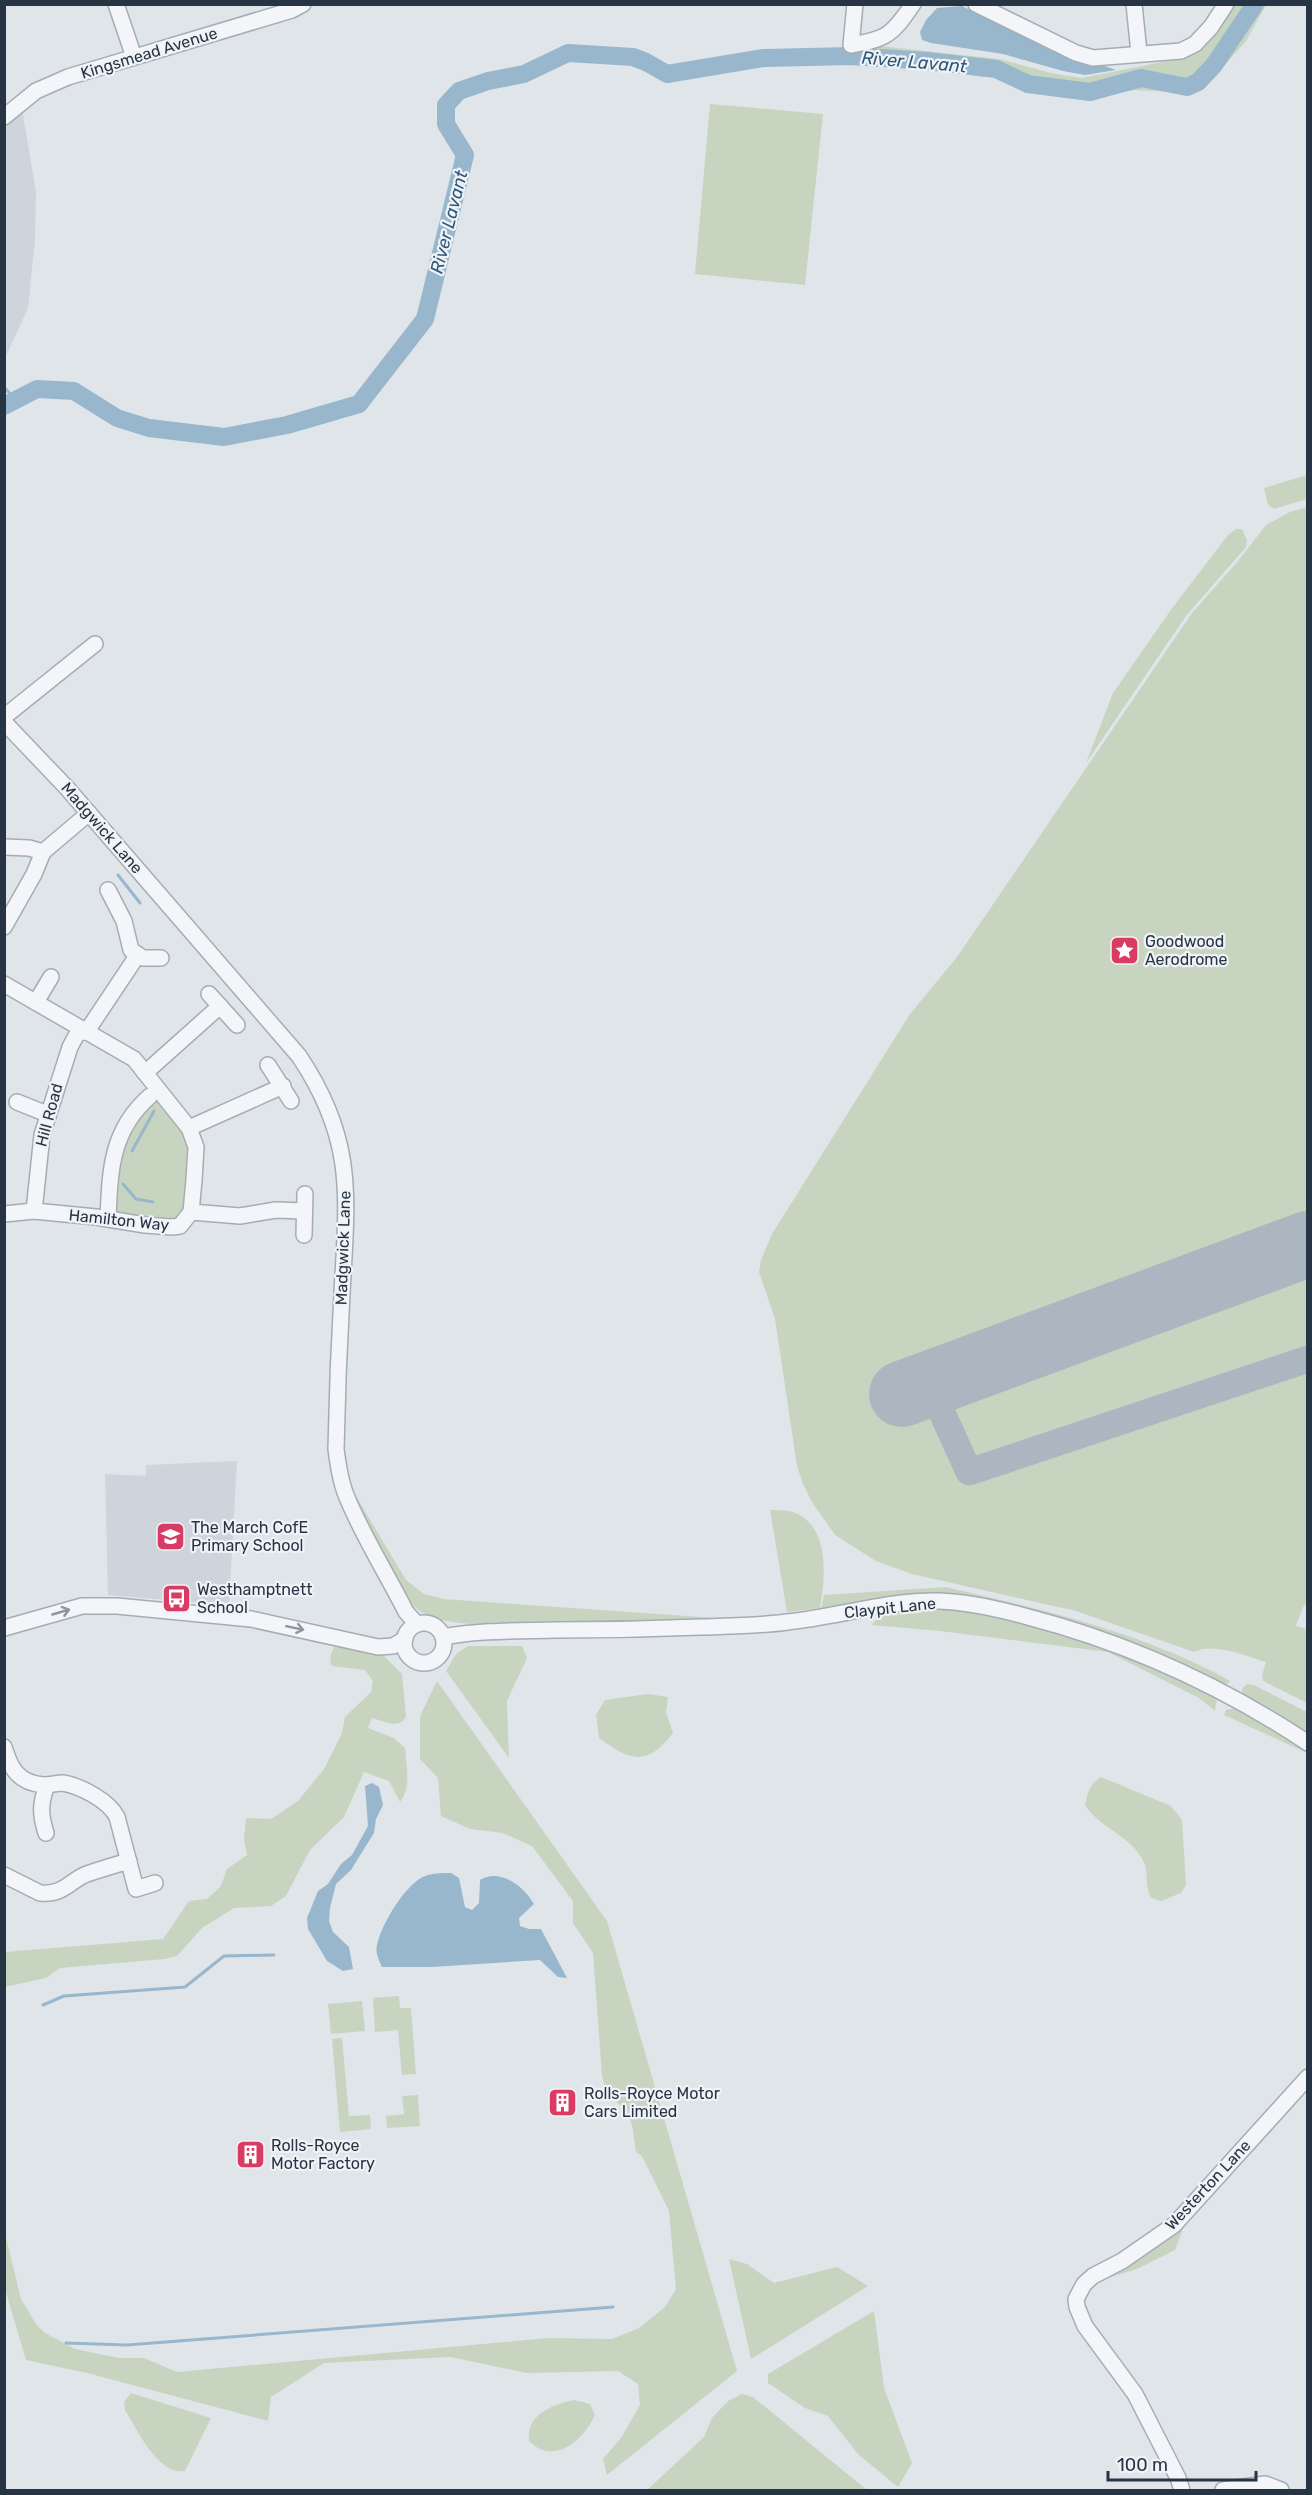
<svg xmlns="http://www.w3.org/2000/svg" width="1312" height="2495" viewBox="0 0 1312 2495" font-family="Rubik,sans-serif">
<rect width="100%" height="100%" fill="#e0e5ea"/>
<g fill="#ced4dc">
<polygon points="22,109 36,192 35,240 28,308 5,358 5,126"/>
<polygon points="237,1461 229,1605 108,1595 105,1474 146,1476 146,1465"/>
</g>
<g fill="#c7d5c0">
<polygon points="1234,5 1266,5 1246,41 1208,84 1190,93 1135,90 1079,99 1031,91 1004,79 961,72 853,62 851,45 853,43 999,59 1051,73 1082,78 1187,57 1205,45 1224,23"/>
<polygon points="710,104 823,114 805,285 695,274"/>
<polygon points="1307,475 1307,499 1274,509 1268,505 1264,488"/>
<path d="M1307 507 1308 1604 1304 1605 1296 1626 1307 1629V1703L1263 1681 1262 1675 1266 1662C1245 1656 1215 1642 1194 1652L1076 1611 912 1574 876 1561 835 1535 812 1502 803 1484 797 1466 775 1319 759 1272 761 1260 772 1234 910 1014 957 957 1192 613 1238 561 1266 525 1290 512Z"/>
<polygon points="1236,529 1242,529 1247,540 1246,547 1186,616 1086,763 1113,693 1173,607 1228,535"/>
<path d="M157 1098 185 1130 190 1144 185 1208 179 1219 171 1221 114 1214C119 1159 117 1139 157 1098Z"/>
<path d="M357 1498 406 1580 424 1594 444 1599 715 1618 696 1622 480 1625C461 1623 438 1622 421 1612 397 1596 369 1528 355 1500Z"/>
<path d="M770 1510C777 1510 786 1510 793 1512 831 1526 825 1578 820 1608L787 1612Z"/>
<path d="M946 1587C1042 1610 1143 1632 1230 1681L1226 1686 1006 1606 821 1611 824 1595Z"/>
<path d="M923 1607 983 1612 1047 1627 1179 1676 1217 1697 1215 1711 1199 1698 1108 1652 940 1631 872 1625C884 1608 904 1609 923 1607Z"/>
<path d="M338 1643 381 1653 402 1674 406 1717C398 1730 385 1721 372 1718L368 1728 394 1738 405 1748C406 1766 412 1787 400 1802L389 1781 364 1772 344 1817 310 1850 286 1896 271 1906 234 1908 202 1928 177 1956 165 1959 60 1968 46 1978 5 1987V1952L163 1939 189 1901 207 1899 221 1886 227 1869 247 1855 244 1839 246 1818 271 1819 298 1801 324 1769 342 1733 345 1717 371 1692 373 1681 365 1670 332 1666C328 1657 332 1650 338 1643Z"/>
<polygon points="468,1646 522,1646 527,1658 507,1701 509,1758 446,1671 456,1654"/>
<path d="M437 1681 607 1921 737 2371 607 2475 603 2459 621 2438 640 2405 638 2384 618 2371 527 2373 450 2357 324 2363 271 2397 268 2421 87 2373 26 2360 5 2289V2233L21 2299 36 2324 45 2333 75 2349 119 2358H144L177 2372 549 2338 612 2339 639 2328 665 2307 676 2289 669 2211 642 2156 636 2152C632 2123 634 2113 607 2095L602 2076 593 1953 573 1923V1901L532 1846 503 1833 470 1829 441 1816 438 1778 420 1759V1716Z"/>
<polygon points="1247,1684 1254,1685 1307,1712 1307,1738 1243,1696 1242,1689"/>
<path d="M648 1694 668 1697 666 1712 673 1733C647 1767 630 1761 599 1738L596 1715 605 1700Z"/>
<polygon points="1238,1708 1307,1749 1307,1753 1224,1715 1226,1710"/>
<path d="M1101 1777 1171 1806 1182 1820 1186 1885 1181 1893 1161 1901 1151 1898C1144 1885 1150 1869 1141 1857 1128 1835 1099 1827 1085 1805 1088 1792 1089 1785 1101 1777Z"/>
<polygon points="399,1996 400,2008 411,2008 416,2074 402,2075 398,2030 375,2032 373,1998"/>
<polygon points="362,2001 365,2031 331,2034 328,2004"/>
<polygon points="342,2038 349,2116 370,2115 371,2129 340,2132 332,2039"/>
<polygon points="418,2095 420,2126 387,2128 386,2116 404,2114 402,2096"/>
<polygon points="1187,2218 1175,2250 1137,2269 1104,2279 1103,2274"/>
<polygon points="729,2259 747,2264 774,2283 837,2267 868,2286 751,2359"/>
<polygon points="874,2311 884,2388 912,2463 898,2487 858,2454 828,2416 805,2408 768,2383 768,2374"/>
<path d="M131 2393 211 2418 185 2471C158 2476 137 2429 125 2410L124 2402Z"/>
<polygon points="742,2394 753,2397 867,2490 647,2490 704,2437 712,2418 728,2401"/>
<path d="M574 2400 590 2404 595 2415C583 2441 554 2466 529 2441 526 2414 552 2405 574 2400Z"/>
</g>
<g fill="#98b7cd">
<polygon points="962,6 1030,40 1116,70 1085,75 1063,71 1003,54 931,43 922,40 920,32 926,20 937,8"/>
<polygon points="372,1783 379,1787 383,1805 376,1819 374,1833 351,1870 336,1884 330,1908 329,1921 333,1932 349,1947 353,1969 343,1971 327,1961 308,1929 307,1918 318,1891 328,1884 341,1864 352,1855 368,1826 365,1786"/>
<path d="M451 1873 459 1878 465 1907 472 1910 479 1903 480 1880C500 1868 524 1886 534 1904L519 1918 520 1926 529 1929H541L567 1978 558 1977 540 1960 432 1967H382C379 1960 375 1953 377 1945 381 1925 407 1880 428 1875 435 1873 444 1873 451 1873Z"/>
</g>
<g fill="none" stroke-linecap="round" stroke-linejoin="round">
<g stroke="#98b7cd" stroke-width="3">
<polyline points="4,387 15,399"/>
<polyline points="118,875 140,903"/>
<polyline points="132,1151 154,1111"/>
<polyline points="123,1184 136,1199 153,1202"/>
<polyline points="43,2005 64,1996 185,1987 224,1956 274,1955"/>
<polyline points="66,2343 127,2345 613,2307"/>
</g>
<polyline stroke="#98b7cd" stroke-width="18" points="4,406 37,389 74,391 117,418 149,428 224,437 287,425 359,404 425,319 465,155 446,124 446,105 459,91 488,81 524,74 568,53 633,57 646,62 667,74 764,58 851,56 927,61 996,69 1028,84 1090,92 1141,78 1187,87 1198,82 1214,65 1255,4"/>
<polyline stroke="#acb6c0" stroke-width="27" points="929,1384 969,1472 1308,1359"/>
<polyline stroke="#acb6c0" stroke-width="66" points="902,1394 1308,1244"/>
<defs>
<g id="minor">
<polyline points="116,4 134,57"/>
<path d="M855 4 851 45C887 39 892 35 913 4"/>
<polyline points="976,4 1076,53 1093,58 1181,51 1195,44 1211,27 1226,4"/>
<polyline points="1134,4 1139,53"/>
<polyline points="4,117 36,91 68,77 292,10 303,4"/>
<polyline points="4,717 95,644"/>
<path d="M4 722 67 788 299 1056C356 1141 347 1197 342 1293 339 1345 337 1397 336 1449 338 1465 340 1480 346 1495 362 1535 387 1574 406 1612L417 1624"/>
<polyline points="4,847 29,848 43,852"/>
<polyline points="108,890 124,921 131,950 143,958 161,958"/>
<polyline points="4,927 34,874 43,852 89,813"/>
<polyline points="4,984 134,1059 189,1128 196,1147 194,1180 191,1212 180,1226 172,1227 145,1225 96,1217 34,1211 4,1214"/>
<polyline points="209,994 237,1025"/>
<polyline points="36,1002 51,977"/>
<polyline points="268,1065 291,1101"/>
<polyline points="145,1073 220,1006"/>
<polyline points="17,1102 47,1114"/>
<polyline points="189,1128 283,1086"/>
<polyline points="34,1211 42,1135 70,1047 77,1034 87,1031 137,956"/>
<polyline points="191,1212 240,1216 276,1210 304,1211"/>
<path d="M108 1219C110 1170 111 1130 150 1096"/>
<polyline points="304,1235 305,1194"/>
<circle cx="424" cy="1643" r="20"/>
<polyline points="4,1628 82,1606 117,1606 251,1619 378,1647 393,1646 405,1639"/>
<path d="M443 1637C481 1630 518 1631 556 1630 604 1630 653 1629 701 1627 729 1626 758 1626 787 1622 838 1617 887 1600 939 1601 969 1602 999 1609 1028 1617 1128 1643 1222 1686 1308 1743"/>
<path d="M4 1747C11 1770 19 1783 44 1785 51 1785 57 1783 63 1783 81 1786 109 1801 117 1817L136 1889 155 1883"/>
<path d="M46 1833C40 1814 40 1804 47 1785"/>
<path d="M4 1875 40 1893C65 1895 70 1880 87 1874 101 1869 115 1865 129 1861"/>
<polyline points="1182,2490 1178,2478 1135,2394 1085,2326 1077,2307 1076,2299 1084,2284 1093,2276 1122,2261 1174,2225 1308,2077"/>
<polyline points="1223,2490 1265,2484 1281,2490"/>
</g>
</defs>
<use href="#minor" stroke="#a5acb5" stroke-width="18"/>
<use href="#minor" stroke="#f3f5f8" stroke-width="15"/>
</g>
<defs><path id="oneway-shaft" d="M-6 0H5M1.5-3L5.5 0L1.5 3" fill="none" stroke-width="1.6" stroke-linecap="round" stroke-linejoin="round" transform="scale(1.5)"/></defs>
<g stroke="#8d949e">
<use href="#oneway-shaft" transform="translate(61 1612) rotate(-16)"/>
<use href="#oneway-shaft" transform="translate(295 1628) rotate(12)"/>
</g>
<defs>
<symbol id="sight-square" viewBox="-11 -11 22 22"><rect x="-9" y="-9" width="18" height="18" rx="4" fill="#d93b62" stroke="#eff3f7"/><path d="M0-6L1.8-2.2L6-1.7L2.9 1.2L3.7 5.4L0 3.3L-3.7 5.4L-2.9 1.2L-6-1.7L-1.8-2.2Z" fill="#fff"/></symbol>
<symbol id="school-square" viewBox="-11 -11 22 22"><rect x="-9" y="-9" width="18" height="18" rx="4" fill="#d93b62" stroke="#eff3f7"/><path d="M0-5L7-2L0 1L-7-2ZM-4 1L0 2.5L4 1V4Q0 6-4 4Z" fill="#fff"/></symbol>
<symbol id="bus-square" viewBox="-11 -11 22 22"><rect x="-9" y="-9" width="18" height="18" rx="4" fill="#d93b62" stroke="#eff3f7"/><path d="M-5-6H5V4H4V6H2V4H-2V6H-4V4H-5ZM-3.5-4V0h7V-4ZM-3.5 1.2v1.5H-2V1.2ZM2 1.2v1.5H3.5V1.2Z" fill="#fff"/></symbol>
<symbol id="building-square" viewBox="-11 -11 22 22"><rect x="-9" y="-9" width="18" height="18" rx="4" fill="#d93b62" stroke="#eff3f7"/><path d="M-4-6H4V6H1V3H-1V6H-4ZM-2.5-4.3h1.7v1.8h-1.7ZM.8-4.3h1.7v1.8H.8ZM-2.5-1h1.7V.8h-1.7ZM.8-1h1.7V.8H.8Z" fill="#fff"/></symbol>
</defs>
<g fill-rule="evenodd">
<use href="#sight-square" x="1108" y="934" width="33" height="33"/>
<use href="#school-square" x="154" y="1520" width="33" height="33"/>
<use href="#bus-square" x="160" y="1582" width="33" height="33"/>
<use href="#building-square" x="546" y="2086" width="33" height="33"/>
<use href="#building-square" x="234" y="2138" width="33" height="33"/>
</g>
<g text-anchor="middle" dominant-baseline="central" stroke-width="4.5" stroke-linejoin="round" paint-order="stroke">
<g font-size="16" fill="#273443" stroke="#eff3f7">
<text transform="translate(149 53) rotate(-17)">Kingsmead Avenue</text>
<text transform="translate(102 828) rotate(49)">Madgwick Lane</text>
<text transform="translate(49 1115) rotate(-75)">Hill Road</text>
<text transform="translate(119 1220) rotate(6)">Hamilton Way</text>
<text transform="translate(343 1248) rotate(-88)">Madgwick Lane</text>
<text transform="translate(890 1608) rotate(-6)">Claypit Lane</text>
<text transform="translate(1208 2185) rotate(-47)">Westerton Lane</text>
</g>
<g font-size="16" fill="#273443" stroke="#eff3f7" text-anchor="start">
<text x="1145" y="941">Goodwood<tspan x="1145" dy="18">Aerodrome</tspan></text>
<text x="191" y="1527">The March CofE<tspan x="191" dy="18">Primary School</tspan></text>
<text x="197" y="1589">Westhamptnett<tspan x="197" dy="18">School</tspan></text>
<text x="584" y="2093">Rolls-Royce Motor<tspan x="584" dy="18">Cars Limited</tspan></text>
<text x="271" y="2145">Rolls-Royce<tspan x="271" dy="18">Motor Factory</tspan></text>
</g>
<g font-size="18" font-style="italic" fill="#2e577a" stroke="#eff3f7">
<text transform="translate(914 62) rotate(5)">River Lavant</text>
<text transform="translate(449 222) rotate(-76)">River Lavant</text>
</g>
</g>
<rect width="1312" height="2495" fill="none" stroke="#273443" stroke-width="12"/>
<path d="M1108 2471v9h148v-9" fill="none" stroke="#273443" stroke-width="3"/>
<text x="1117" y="2471" font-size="18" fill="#273443" stroke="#eff3f7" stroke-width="4.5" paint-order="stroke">100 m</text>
</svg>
